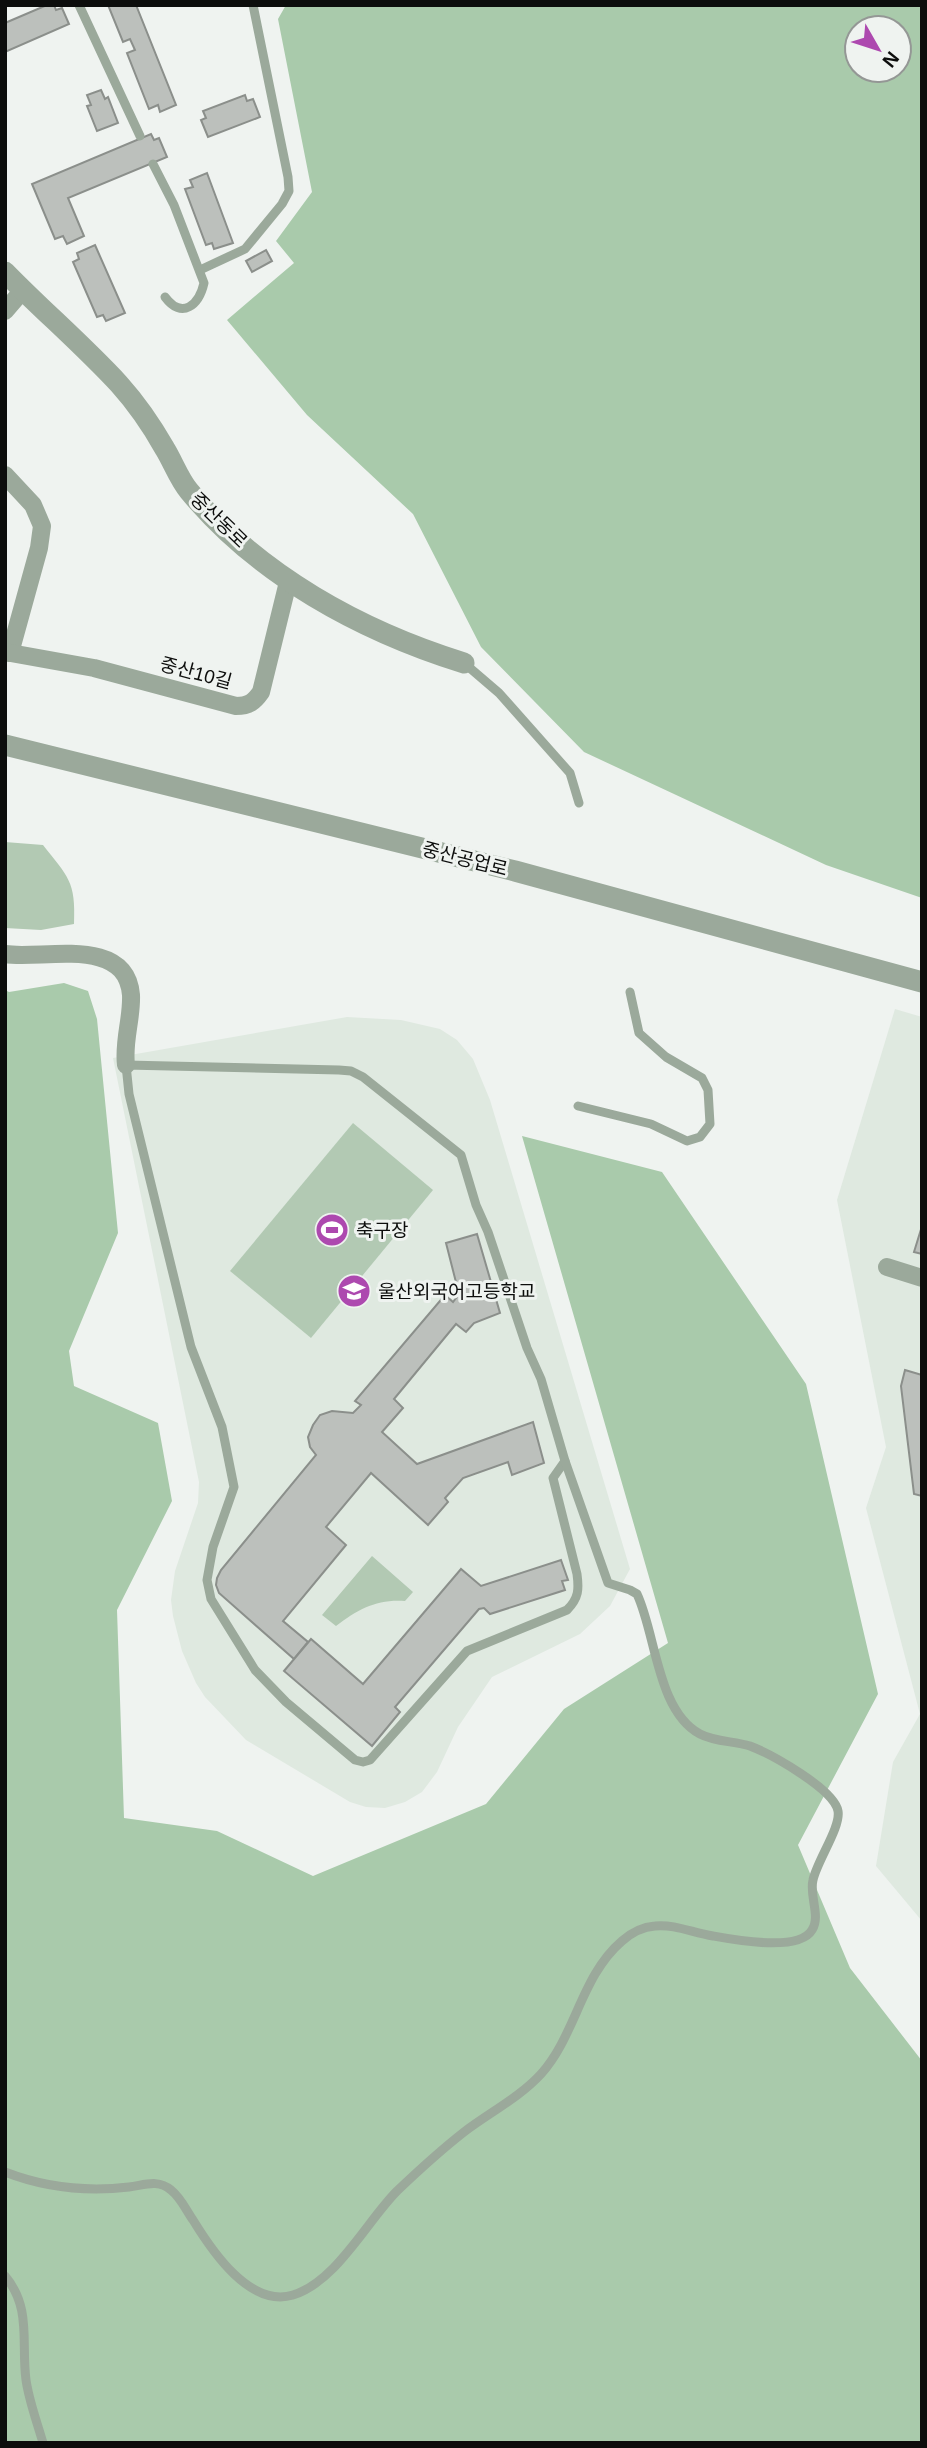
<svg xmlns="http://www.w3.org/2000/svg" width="927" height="2448" viewBox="0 0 927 2448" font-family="Helvetica,'Noto Sans KR',sans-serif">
<rect width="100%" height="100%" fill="#eff3f0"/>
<g fill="#dfe9e0">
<polygon points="895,1009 922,1017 922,1921 876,1866 893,1762 920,1714 866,1508 886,1447 837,1200"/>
<polygon points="347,1017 401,1020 440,1029 457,1040 473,1059 490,1100 630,1569 610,1606 580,1634 492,1677 458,1727 437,1772 422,1792 405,1802 385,1808 366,1807 350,1802 246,1740 205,1697 196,1683 182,1651 173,1616 171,1600 175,1571 198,1503 199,1482 113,1058"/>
</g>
<g fill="#b2c9b3">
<path d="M5 842 43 845C68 877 76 881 74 924L41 930 5 928Z"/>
<polygon points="353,1123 433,1190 311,1338 230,1271"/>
<path d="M372 1556 413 1592 405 1601C377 1599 358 1609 336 1626L322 1615Z"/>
</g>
<g fill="#a9caab" fill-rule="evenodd">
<path d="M286 5H922V898L826 865 584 752 481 647 413 514 307 415 227 320 294 263 276 241 312 192 278 19ZM857 28H899V70H857Z"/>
<polygon points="64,983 88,991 97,1019 118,1233 69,1351 74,1386 158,1423 172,1501 117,1610 124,1818 217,1831 313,1876 486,1804 564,1709 668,1643 522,1136 662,1172 806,1384 878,1694 798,1845 850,1968 922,2061 922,2443 5,2443 5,990 9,992"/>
</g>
<g fill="#bcc0bc" stroke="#8b8f8b" stroke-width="2">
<polygon points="47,5 54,5 56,10 62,8 69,24 5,52 5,23"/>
<polygon points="108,5 136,5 176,105 160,112 158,105 149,109 127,53 135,50 130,39 123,42"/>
<polygon points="101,90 105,99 108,97 118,123 97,131 87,106 91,105 87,95"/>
<polygon points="245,95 247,101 253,99 260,117 208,137 201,120 206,118 203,111"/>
<polygon points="151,134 154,140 159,138 167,157 68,198 84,236 67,244 63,236 55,239 32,184"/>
<polygon points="207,173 233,243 214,249 212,243 206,245 185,189 193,187 190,180"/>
<polygon points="95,245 125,313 106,321 103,315 97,317 73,262 79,259 77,253"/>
<polygon points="266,250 272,261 252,272 246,261"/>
<polygon points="922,1226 922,1254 914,1252"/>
<polygon points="477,1234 500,1313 474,1323 466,1332 456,1324 394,1399 403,1408 382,1432 417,1464 533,1422 544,1463 512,1475 508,1462 463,1478 445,1498 448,1502 428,1525 371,1473 326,1527 346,1545 283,1621 308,1642 294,1659 219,1593 216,1585 217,1578 221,1570 316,1455 310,1447 308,1437 313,1425 320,1415 332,1411 353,1413 361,1405 355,1401 445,1295 453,1302 459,1294 446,1243"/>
<polygon points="905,1370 922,1375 922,1496 914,1494 901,1386"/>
<polygon points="561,1560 568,1580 562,1581 565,1590 490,1614 484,1608 479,1609 395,1707 400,1712 372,1746 284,1671 311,1639 363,1684 461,1569 481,1586"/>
</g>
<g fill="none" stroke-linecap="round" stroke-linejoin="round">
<g stroke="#9ba99b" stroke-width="9">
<polyline points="79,5 140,136"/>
<path d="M153 164 174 205 204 283C199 305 182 320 165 297"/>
<polyline points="200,270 245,249 282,204 289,191 288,177 253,5"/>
<polyline points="464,663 499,693 570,773 579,803"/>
<path d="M126 1065 339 1070 351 1071 363 1077 461 1155 476 1205 488 1232 527 1348 541 1379 565 1461 553 1478 577 1574C579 1589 579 1598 567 1610L467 1651 370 1760 363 1762 355 1760 286 1702 255 1670 211 1599 207 1580 213 1547 234 1487 222 1427 191 1347 129 1094Z"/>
<polyline points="578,1106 651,1124 687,1141 700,1137 710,1124 708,1090 702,1078 666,1057 639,1033 630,992"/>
<path d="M5 2172C46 2188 86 2192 129 2187 145 2185 158 2179 171 2190 181 2198 186 2210 193 2220 212 2251 250 2308 293 2295 336 2282 367 2221 397 2191 418 2171 441 2150 464 2132 489 2113 520 2097 541 2074 576 2035 581 1976 622 1941 631 1933 642 1927 655 1926 675 1924 693 1933 713 1936 735 1940 799 1952 812 1930 821 1916 809 1896 813 1880 817 1861 841 1827 838 1811 834 1789 771 1754 750 1746 734 1741 715 1742 700 1734 657 1711 656 1634 637 1594L630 1590 608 1583 565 1461"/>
<path d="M5 2276C32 2308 21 2343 26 2380 29 2401 37 2422 43 2443"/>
</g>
<g stroke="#9ba99b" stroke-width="18">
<polyline points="5,311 23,290"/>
<polyline points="5,475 33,505 42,526 39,548 10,653"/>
<path d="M5 652 94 668 236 706C249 706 254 702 261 692L288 582"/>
<path d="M5 954C42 960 126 935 131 995 132 1019 123 1041 126 1065"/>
<polyline points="887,1267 922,1278"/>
</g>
<g stroke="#9ba99b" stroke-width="21">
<path d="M5 272C42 310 83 345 119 384 137 404 152 426 165 449 173 462 179 479 189 491 258 575 361 631 464 663"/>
<polyline points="5,745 515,871 922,982"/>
</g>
</g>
<defs>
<symbol id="stadium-disc" viewBox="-11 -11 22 22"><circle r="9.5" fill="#ad49af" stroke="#eff3f0"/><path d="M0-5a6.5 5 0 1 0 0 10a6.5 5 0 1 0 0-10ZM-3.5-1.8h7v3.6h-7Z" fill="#fff"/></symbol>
<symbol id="school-disc" viewBox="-11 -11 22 22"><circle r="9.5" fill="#ad49af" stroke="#eff3f0"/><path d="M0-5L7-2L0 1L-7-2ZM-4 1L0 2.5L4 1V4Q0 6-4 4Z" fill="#fff"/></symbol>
</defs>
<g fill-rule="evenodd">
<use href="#stadium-disc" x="313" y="1211" width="38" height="38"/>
<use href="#school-disc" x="335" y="1272" width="38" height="38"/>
</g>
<g text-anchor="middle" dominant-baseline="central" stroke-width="6" stroke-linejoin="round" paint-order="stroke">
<g font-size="19" fill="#0c0d0c" stroke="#eff3f0">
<text transform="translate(219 520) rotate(44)">중산동로</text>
<text transform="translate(196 673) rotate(15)">중산10길</text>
<text transform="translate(465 859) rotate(14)">중산공업로</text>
</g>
<g font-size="19" fill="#0c0d0c" stroke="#eff3f0" text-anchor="start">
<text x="356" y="1230">축구장</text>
<text x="378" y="1291">울산외국어고등학교</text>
</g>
</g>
<rect width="927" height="2448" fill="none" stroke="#0c0d0c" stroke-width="14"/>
<g transform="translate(878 49) rotate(129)"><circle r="33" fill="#eff3f0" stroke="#949795" stroke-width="2"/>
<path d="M0-5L12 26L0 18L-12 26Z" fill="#ad49af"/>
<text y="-10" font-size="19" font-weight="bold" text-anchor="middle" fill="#0c0d0c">N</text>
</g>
</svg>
